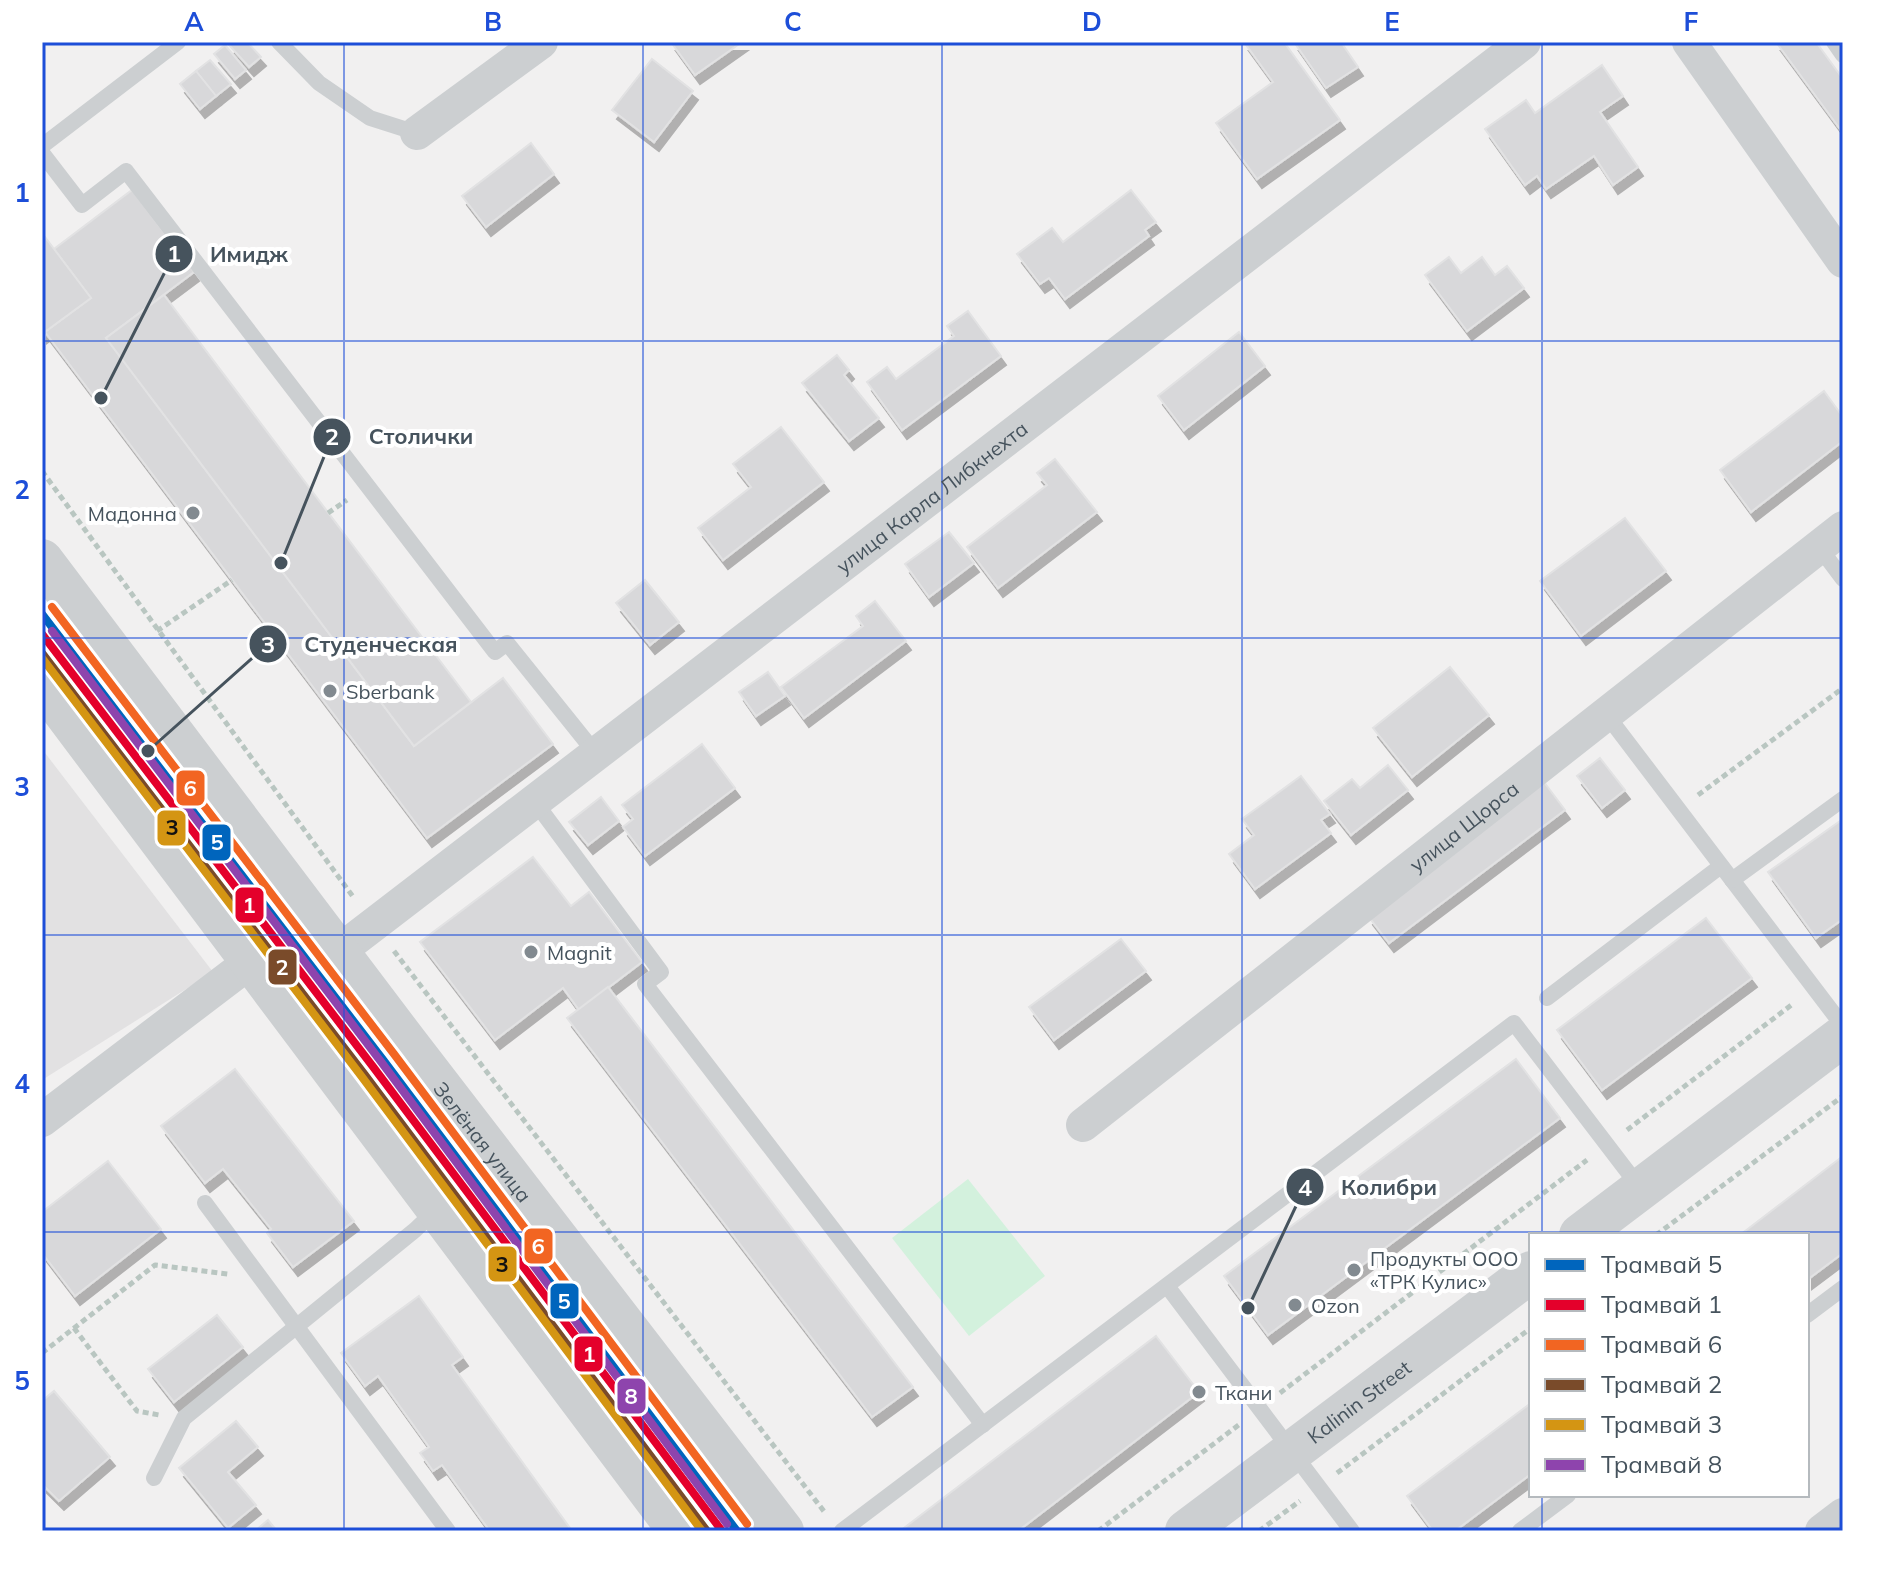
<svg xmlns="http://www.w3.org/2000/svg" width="1885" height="1573" viewBox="0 0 1885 1573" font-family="Mulish,sans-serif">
<defs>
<filter id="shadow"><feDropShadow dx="5" dy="9" stdDeviation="0" flood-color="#0004"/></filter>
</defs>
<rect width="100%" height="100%" fill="#f1f0f0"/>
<polygon fill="#e2e1e2" points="42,749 213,972 42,1080"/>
<polygon fill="#d3f1dd" points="968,1179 1045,1276 969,1336 892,1238"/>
<g fill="#d8d8da" stroke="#e2e2e3" stroke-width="2" filter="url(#shadow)">
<polygon points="233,42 247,42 261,57 249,67 229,45"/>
<polygon points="671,42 742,42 695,75"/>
<polygon points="1244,42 1284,42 1340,120 1257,179 1216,123 1273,82"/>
<polygon points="1294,42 1341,42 1358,67 1326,88"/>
<polygon points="1776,42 1816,42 1843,79 1843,133"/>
<polygon points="225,45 246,70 235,79 214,54"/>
<polygon points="652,59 693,91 654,142 612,110"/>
<polygon points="210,60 231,84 216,96 196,71"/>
<polygon points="1602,65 1623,96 1600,112 1638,167 1613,185 1594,156 1546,189 1537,176 1525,185 1485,129 1526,100 1535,113"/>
<polygon points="196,71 216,96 200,109 180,84"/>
<polygon points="531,143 554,174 486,227 462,196"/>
<polygon points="132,190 194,272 106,338 414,746 503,678 553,744 427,838 45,332 91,298 54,249"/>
<polygon points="1131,190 1156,222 1145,230 1149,236 1065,299 1049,278 1040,284 1017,254 1052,228 1063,242"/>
<polygon points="42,233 91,298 42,334"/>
<polygon points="1449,257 1461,273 1482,257 1495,275 1507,266 1524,288 1467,331 1425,275"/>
<polygon points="164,295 471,702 414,746 106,338"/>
<polygon points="968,311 1001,356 902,430 867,382 887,367 896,379 954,336 947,326"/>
<polygon points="1239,332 1265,366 1184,430 1158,396"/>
<polygon points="837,355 849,370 844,375 879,418 849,441 802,383"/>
<polygon points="1824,391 1843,417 1843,441 1751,512 1720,470"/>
<polygon points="781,427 824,482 723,560 698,528 751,487 733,464"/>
<polygon points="1055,459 1097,512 998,588 967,547 1047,485 1037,473"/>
<polygon points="1625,518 1666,571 1581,636 1540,581"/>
<polygon points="949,532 974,563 929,597 905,564"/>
<polygon points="645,580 679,622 650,645 616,603"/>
<polygon points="875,601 906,641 804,718 781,687 863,626 856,616"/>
<polygon points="1450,667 1489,715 1412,777 1373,728"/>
<polygon points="768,672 785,696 756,716 739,692"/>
<polygon points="702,744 735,788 645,856 623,827 633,819 622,805"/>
<polygon points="1600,758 1625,790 1602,808 1577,776"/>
<polygon points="1388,765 1408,790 1351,835 1324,801 1352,779 1360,788"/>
<polygon points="1301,776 1330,814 1321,820 1331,833 1255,889 1229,854 1254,835 1242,819"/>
<polygon points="1544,782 1565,810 1389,943 1368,916"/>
<polygon points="601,797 619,821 588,845 569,822"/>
<polygon points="1843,819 1843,919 1816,938 1768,872"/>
<polygon points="533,857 571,906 589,892 642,962 579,1010 563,988 495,1040 420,942"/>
<polygon points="1706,918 1752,978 1602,1090 1557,1030"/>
<polygon points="1121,939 1146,971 1054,1040 1029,1007"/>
<polygon points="608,987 913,1387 872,1417 567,1018"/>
<polygon points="1516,1059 1560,1118 1268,1335 1224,1276"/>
<polygon points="235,1069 354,1221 293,1267 267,1233 271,1229 223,1169 205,1183 161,1126"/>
<polygon points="1843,1156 1843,1253 1807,1280 1807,1235 1740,1235"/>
<polygon points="108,1161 161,1229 75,1296 42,1253 42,1212"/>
<polygon points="419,1296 463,1357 452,1365 570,1528 566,1531 487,1531 489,1530 442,1465 433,1471 426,1461 420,1453 429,1447 378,1376 365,1386 341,1353"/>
<polygon points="217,1315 243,1347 174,1402 148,1369"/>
<polygon points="1156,1336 1199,1392 1018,1531 900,1531"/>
<polygon points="54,1391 110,1457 59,1501 42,1484 42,1401"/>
<polygon points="1531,1403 1531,1474 1455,1531 1433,1531 1407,1496"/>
<polygon points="236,1421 258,1447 228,1472 256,1505 228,1528 179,1468"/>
<polygon points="268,1520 277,1531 255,1531"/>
</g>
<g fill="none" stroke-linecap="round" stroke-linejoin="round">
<g stroke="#b9c6c1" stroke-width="5" stroke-dasharray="6 4" stroke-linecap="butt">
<polyline points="42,471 354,898"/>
<polyline points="328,513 347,500"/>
<polyline points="157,631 232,580"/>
<polyline points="1698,795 1843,688"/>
<polyline points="394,951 826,1514"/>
<polyline points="1627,1130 1794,1003"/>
<polyline points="1656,1235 1843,1096"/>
<polyline points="74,1328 137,1411 159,1415"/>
<polyline points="42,1353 155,1265 228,1274"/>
<polyline points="1280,1393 1587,1160"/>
<polyline points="1337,1473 1531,1328"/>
<polyline points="1098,1531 1240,1424"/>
<polyline points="1259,1531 1300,1501"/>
</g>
<g stroke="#cccfd1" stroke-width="16">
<polyline points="279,42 319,83 370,118 417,133"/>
<polyline points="1834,42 1843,55"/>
<polyline points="42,146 178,42"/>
<polyline points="42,153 82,205 126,171 495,652 507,643 597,755"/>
<polyline points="1819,547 1843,579"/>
<polyline points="1606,714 1843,1026"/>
<polyline points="535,802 661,972 645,984 983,1425"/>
<polyline points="1732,880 1843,799"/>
<polyline points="1547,998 1721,866"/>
<polyline points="205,1203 448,1531"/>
<polyline points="1167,1286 1352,1531"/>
<polyline points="1807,1315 1843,1288"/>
<polyline points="154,1478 184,1418 415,1230 437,1209"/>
<polyline points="842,1531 1514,1023 1640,1188"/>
<polyline points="1520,1531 1568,1495"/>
</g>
<g stroke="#cccfd1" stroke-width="34">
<polyline points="1689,42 1843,261"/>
<polyline points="417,133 541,42"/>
<path id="s1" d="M338 952 1524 42"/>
<polyline points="42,1120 250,962"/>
<path id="s2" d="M1083 1125 1843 528"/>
<polyline points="1822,1531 1843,1515"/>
</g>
<g stroke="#cccfd1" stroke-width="42">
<path id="s3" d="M42 560 407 1043 783 1531"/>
<polyline points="42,683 679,1531"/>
<polyline points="1580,1235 1843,1036"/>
<path id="s4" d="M1186 1531 1531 1272"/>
</g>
<defs>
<polyline id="tram-1" points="42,614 384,1061 737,1531"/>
<polyline id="tram-2" points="42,634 374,1068 722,1531"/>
<polyline id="tram-3" points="52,607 394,1054 747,1524"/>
<polyline id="tram-4" points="42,653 365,1075 707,1531"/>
<polyline id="tram-5" points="42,658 362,1077 702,1531"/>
<polyline id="tram-6" points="52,631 382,1063 727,1524"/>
</defs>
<use href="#tram-1" stroke="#fff" stroke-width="14"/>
<use href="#tram-2" stroke="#fff" stroke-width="14"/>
<use href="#tram-3" stroke="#fff" stroke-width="14"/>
<use href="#tram-4" stroke="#fff" stroke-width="14"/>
<use href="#tram-5" stroke="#fff" stroke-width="14"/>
<use href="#tram-6" stroke="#fff" stroke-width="14"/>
<use href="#tram-1" stroke="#0065bd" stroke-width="8"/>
<use href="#tram-2" stroke="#e4002b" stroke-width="8"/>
<use href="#tram-3" stroke="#f26522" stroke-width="8"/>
<use href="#tram-4" stroke="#7a4b2a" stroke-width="8"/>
<use href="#tram-5" stroke="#d49513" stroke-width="8"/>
<use href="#tram-6" stroke="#8e44ad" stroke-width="8"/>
</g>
<path fill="none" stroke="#1d4ed8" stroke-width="2" stroke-opacity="0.55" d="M344 42V1531M643 42V1531M942 42V1531M1242 42V1531M1542 42V1235M42 341H1843M42 638H1843M42 935H1843M42 1232H1843M1542 1495V1531"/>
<g fill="#828a90" stroke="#fff" stroke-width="3">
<circle cx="193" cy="513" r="8"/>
<circle cx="330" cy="691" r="8"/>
<circle cx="531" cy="952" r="8"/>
<circle cx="1354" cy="1270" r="8"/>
<circle cx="1295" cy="1305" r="8"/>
<circle cx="1199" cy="1392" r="8"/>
</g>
<g text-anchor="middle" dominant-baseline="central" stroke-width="8" stroke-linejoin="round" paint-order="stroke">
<g font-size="20" fill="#46535d" stroke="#fff">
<text stroke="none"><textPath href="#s1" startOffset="748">улица Карла Либкнехта</textPath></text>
<text stroke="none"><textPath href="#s2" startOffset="484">улица Щорса</textPath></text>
<text stroke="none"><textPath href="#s3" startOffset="730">Зелёная улица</textPath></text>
<text stroke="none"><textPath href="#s4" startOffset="216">Kalinin Street</textPath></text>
</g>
<g font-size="20" fill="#46535d" stroke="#fff" text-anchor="start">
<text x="177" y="513" text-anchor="end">Мадонна</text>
<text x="346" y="691">Sberbank</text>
<text x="547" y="952">Magnit</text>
<text x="1370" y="1258">Продукты ООО<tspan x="1370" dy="23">«ТРК Кулис»</tspan></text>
<text x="1311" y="1305">Ozon</text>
<text x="1215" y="1392">Ткани</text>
</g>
</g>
<path fill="none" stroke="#46535d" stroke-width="3" d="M101 398L174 254M281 563L332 437M148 751L268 644M1248 1308L1305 1187"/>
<g fill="#46535d" stroke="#fff" stroke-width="3">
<circle cx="101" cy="398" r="8"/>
<circle cx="281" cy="563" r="8"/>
<circle cx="148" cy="751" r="8"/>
<circle cx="1248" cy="1308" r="8"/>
<circle cx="174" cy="254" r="20"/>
<circle cx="332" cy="437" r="20"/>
<circle cx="268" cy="644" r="20"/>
<circle cx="1305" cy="1187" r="20"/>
</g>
<g font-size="24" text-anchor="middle" font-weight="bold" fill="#fff">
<text x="174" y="262">1</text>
<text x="332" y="445">2</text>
<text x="268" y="653">3</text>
<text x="1305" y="1196">4</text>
</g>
<g font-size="22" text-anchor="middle" font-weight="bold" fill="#46535d" stroke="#fff" stroke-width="8" stroke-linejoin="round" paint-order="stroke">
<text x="249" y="262">Имидж</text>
<text x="421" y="444">Столички</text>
<text x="381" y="652">Студенческая</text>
<text x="1389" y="1195">Колибри</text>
</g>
<g stroke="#fff" stroke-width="3">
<rect x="175" y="769" width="31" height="38" rx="8" fill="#f26522"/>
<rect x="156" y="809" width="31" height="38" rx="8" fill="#d49513"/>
<rect x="201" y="823" width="31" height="39" rx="8" fill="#0065bd"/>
<rect x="234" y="886" width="31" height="38" rx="8" fill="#e4002b"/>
<rect x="267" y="948" width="31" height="38" rx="8" fill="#7a4b2a"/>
<rect x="523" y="1227" width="31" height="38" rx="8" fill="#f26522"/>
<rect x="487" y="1245" width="31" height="38" rx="8" fill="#d49513"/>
<rect x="549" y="1282" width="31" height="38" rx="8" fill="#0065bd"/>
<rect x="573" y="1335" width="31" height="38" rx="8" fill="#e4002b"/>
<rect x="616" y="1377" width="31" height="38" rx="8" fill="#8e44ad"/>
</g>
<g font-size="22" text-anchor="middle" font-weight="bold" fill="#fff">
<text x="190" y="796">6</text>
<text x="217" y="850">5</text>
<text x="249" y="913">1</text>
<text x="282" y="975">2</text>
<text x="538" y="1254">6</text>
<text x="564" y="1309">5</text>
<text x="589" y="1362">1</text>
<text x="631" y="1404">8</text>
</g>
<g font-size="22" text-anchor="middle" font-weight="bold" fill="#111">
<text x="172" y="835">3</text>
<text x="502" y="1272">3</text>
</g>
<rect width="1885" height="1573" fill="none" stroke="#ffffff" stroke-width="88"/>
<rect x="1529" y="1233" width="280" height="264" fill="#ffffff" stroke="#b5babe" stroke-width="2"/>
<rect x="1545" y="1259" width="40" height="12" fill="#0065bd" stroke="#b5babe" stroke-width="2"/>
<text x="1601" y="1273" font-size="24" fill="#46535d">Трамвай 5</text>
<rect x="1545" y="1299" width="40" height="12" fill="#e4002b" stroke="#b5babe" stroke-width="2"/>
<text x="1601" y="1313" font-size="24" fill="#46535d">Трамвай 1</text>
<rect x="1545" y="1339" width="40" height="12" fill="#f26522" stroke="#b5babe" stroke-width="2"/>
<text x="1601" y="1353" font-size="24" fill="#46535d">Трамвай 6</text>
<rect x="1545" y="1379" width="40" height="12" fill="#7a4b2a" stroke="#b5babe" stroke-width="2"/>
<text x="1601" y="1393" font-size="24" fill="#46535d">Трамвай 2</text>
<rect x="1545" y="1419" width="40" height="12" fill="#d49513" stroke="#b5babe" stroke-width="2"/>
<text x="1601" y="1433" font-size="24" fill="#46535d">Трамвай 3</text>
<rect x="1545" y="1459" width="40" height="12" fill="#8e44ad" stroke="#b5babe" stroke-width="2"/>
<text x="1601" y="1473" font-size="24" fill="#46535d">Трамвай 8</text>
<rect x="44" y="44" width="1797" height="1485" fill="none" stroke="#1d4ed8" stroke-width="3"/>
<g font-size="26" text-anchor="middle" font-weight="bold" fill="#1d4ed8">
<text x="194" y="31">A</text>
<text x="493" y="31">B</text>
<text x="793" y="31">C</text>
<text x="1092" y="31">D</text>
<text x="1392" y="31">E</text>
<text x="1691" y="31">F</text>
<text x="22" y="202">1</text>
<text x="22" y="499">2</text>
<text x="22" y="796">3</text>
<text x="22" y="1093">4</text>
<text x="22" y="1390">5</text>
</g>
</svg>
